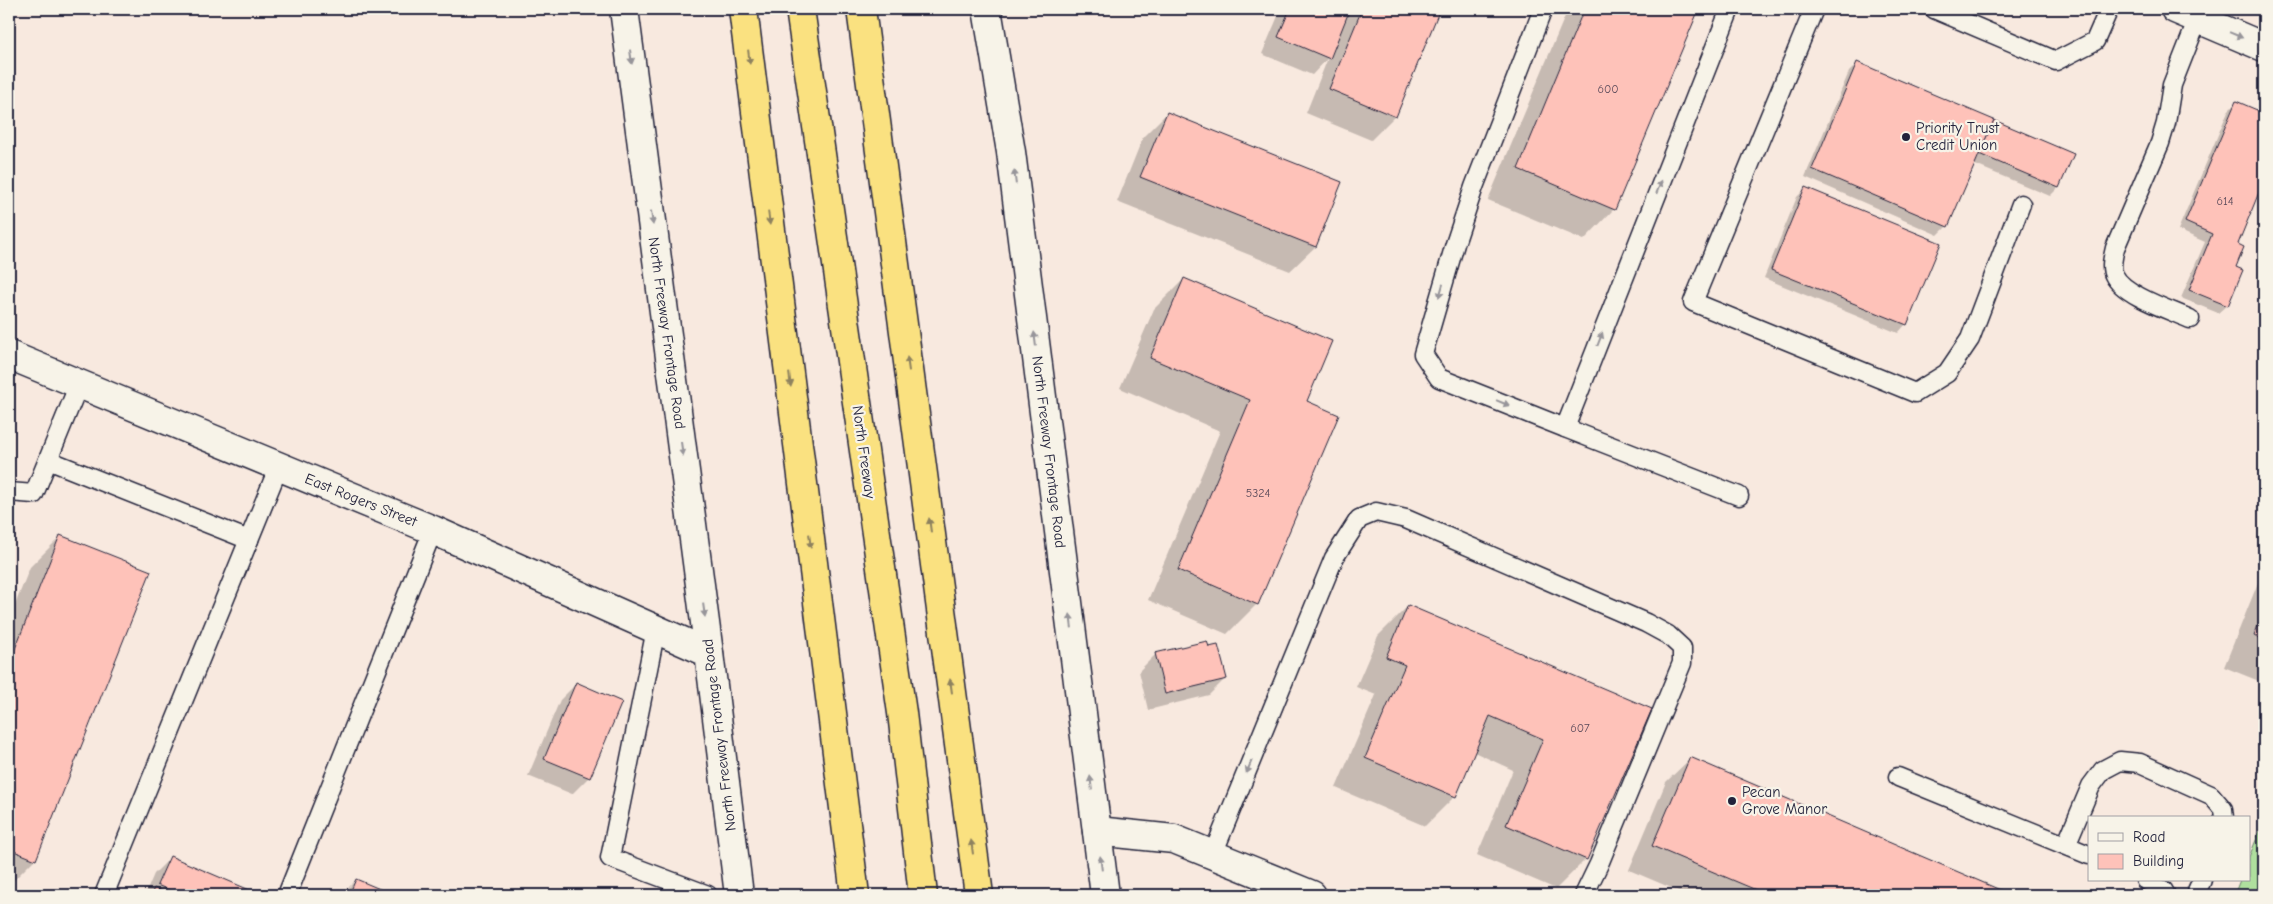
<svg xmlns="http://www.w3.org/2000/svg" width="2273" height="904" viewBox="0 0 2273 904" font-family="'Comic Neue',sans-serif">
<rect width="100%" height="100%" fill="#f8e9df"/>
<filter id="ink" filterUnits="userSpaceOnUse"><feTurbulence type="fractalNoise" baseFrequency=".02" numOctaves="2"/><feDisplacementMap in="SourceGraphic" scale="10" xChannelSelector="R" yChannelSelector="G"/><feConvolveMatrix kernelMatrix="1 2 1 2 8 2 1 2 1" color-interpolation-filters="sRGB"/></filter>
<g filter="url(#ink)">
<polygon fill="#afdf9e" stroke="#68806c" points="2264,821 2264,895 2234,895 2240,880 2249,880 2249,857"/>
<g fill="#0003">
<polygon points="1281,9 1439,9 1395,116 1371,140 1306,113 1328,58 1312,75 1262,54"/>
<polygon points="1568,9 1697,9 1614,209 1584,240 1488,200"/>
<polygon points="1857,64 2072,155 2058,188 2050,196 1973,164 1947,226 1938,235 1805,177 1849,72"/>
<polygon points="2236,103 2264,115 2264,187 2261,186 2236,245 2227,305 2218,313 2181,298 2205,242 2178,230 2228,111"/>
<polygon points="1167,113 1340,182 1315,247 1290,271 1117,202 1143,137"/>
<polygon points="1805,189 1906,324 1898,333 1764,278 1797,197"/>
<polygon points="1184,279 1305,402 1257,604 1227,634 1148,600 1220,431 1120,388 1154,309"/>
<polygon points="60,537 35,859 9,885 9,620 30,567"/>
<polygon points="2264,568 2264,683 2224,667"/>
<polygon points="1408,606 1650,710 1586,859 1556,889 1477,855 1513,770 1474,752 1455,796 1425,826 1336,788 1376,695 1356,687 1378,636"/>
<polygon points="1156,654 1226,678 1209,695 1148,710 1139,671"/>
<polygon points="576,684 589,777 572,794 528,776 560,700"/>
<polygon points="1691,758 2009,895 1688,895 1629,870 1666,782"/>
<polygon points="171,857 251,891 249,895 145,895 154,874"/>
<polygon points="356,880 391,895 341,895"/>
</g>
<g fill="#fec2b9" stroke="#22223b">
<polygon points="1290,9 1350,9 1330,59 1278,37"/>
<polygon points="1362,9 1440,9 1396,117 1329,89"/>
<polygon points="1584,9 1699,9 1615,210 1518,169"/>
<polygon points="1857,62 1994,120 1948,227 1812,169"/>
<polygon points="2236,101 2264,113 2264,180 2238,244 2244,247 2236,267 2243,270 2228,306 2189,290 2212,234 2185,222"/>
<polygon points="1167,112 1342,182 1316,247 1140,177"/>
<polygon points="1994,120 2074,154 2059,188 1979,154"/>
<polygon points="1805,187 1941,243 1907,325 1771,270"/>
<polygon points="1184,278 1332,341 1307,401 1339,415 1258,605 1178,570 1250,400 1150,358"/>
<polygon points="60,535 151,571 36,860 9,849 9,664"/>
<polygon points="1408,605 1652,709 1587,860 1506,825 1543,739 1490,716 1456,797 1365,758 1405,665 1386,657"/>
<polygon points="2264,610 2264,641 2254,636"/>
<polygon points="1207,641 1209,647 1218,645 1227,679 1165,694 1155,653"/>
<polygon points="576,682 622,702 590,778 544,759"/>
<polygon points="1690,757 2012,895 1768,895 1652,846"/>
<polygon points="170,856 252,891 250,895 181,895 157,885"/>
<polygon points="356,879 394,895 349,895"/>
<polygon points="154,888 171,895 151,895"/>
<polygon points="555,891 566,895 554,895"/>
</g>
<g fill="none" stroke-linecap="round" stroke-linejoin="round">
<defs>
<g id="service">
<polyline points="1543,9 1474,187 1455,244 1423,354 1439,378 1565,428 1730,9"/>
<polyline points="1814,9 1693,302 1915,393 1947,373 1970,339 2021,204"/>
<polyline points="1934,9 2056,61 2095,41 2109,9"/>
<path d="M2190 319C2170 310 2123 295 2114 275 2110 267 2113 257 2115 248L2160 143 2166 123 2172 85 2198 19"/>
<polyline points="1565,428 1739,496"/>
<polyline points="48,460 249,540"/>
<polyline points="9,492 34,494 79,384"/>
<polyline points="656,629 610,858 708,895"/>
<polyline points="1898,777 2089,855"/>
<polyline points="2066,845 2091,786 2103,770 2120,761 2140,763 2211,795 2223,809 2224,818"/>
<polyline points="1213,854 1334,558 1359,519 1376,512 1406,519 1646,623 1668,635 1682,648 1682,663 1599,864 1584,895"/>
<polyline points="2145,880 2163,890 2166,895"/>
<polyline points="104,895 279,466"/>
<polyline points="287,895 433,530"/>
<polyline points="2195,895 2202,880"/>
</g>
<g id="minor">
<polyline points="9,355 433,530 709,653"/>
<polyline points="1097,831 1174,839 1312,895"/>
</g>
<g id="secondary">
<polyline points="624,9 709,653 739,895"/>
<polyline points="987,9 1011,152 1105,895"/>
<polyline points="2175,9 2264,47"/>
</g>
<g id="motorway">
<polyline points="743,9 855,895"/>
<polyline points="800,9 902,713 923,895"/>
<polyline points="861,9 979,895"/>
</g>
</defs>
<use href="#service" stroke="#22223b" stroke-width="21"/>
<use href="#minor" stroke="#22223b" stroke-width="31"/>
<use href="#secondary" stroke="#22223b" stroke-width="31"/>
<use href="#motorway" stroke="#22223b" stroke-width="31"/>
<use href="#service" stroke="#f7f3e8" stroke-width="18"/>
<use href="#minor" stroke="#f7f3e8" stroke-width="28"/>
<use href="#secondary" stroke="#f7f3e8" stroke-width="28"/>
<use href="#motorway" stroke="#fae180" stroke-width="28"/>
</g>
<defs><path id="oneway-solid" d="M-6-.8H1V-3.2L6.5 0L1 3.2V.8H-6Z" transform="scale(1.25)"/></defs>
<g fill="#97959a">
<use href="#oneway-solid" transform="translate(2236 35) rotate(23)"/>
<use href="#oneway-solid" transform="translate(631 57) rotate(82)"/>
<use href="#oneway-solid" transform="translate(1015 177) rotate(-97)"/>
<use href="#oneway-solid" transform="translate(1659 187) rotate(-68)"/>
<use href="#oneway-solid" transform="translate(652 218) rotate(82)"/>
<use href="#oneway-solid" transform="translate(1441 291) rotate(106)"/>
<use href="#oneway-solid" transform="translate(1035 339) rotate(-97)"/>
<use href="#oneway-solid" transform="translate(1600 339) rotate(-69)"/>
<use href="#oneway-solid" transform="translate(1503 403) rotate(22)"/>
<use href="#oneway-solid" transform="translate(682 449) rotate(82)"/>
<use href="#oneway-solid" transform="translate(704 610) rotate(82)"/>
<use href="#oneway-solid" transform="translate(1071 621) rotate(-97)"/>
<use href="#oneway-solid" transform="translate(1249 767) rotate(112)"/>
<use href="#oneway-solid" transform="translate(1091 783) rotate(-97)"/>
<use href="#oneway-solid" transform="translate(1101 863) rotate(-97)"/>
</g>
<g fill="#8e825e">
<use href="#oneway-solid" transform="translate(749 57) rotate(83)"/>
<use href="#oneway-solid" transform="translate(769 218) rotate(83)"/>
<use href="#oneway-solid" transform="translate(908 364) rotate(-98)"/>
<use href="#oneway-solid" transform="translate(790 380) rotate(83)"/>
<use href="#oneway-solid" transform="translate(930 525) rotate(-98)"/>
<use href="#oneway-solid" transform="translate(810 541) rotate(83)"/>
<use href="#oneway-solid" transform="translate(951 686) rotate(-98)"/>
<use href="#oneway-solid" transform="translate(972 847) rotate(-98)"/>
</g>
</g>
<g fill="#22223b" stroke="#f7f3e8" stroke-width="2">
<circle cx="1906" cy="137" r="5"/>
<circle cx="1732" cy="801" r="5"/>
</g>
<g text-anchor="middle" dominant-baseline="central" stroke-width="4.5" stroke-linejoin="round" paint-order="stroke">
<g font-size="12" fill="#594a5a">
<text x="1608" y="89">600</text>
<text x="2225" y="201">614</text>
<text x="1258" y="493">5324</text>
<text x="1580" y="728">607</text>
</g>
<g font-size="15" fill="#22223b" stroke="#f7f3e8" text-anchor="start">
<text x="1916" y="128">Priority Trust<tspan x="1916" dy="17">Credit Union</tspan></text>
<text x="1742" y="792">Pecan<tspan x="1742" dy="17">Grove Manor</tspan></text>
</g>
<g font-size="15" fill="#22223b" stroke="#f7f3e8">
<text transform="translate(667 333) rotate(82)">North Freeway Frontage Road</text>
<text transform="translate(864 452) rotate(82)">North Freeway</text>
<text transform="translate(1049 452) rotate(83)">North Freeway Frontage Road</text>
<text transform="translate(361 500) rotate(22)">East Rogers Street</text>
<text transform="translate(719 735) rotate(-97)">North Freeway Frontage Road</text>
</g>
</g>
<rect width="2273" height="904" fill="none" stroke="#f7f3e8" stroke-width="30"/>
<rect x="15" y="15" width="2243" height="874" fill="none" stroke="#22223b" stroke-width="2" filter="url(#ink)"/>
<rect x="2088" y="816" width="162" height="65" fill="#f7f3e8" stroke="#a29fa3"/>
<rect x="2098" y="833" width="25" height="8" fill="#f7f3e8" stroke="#a29fa3"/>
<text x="2133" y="842" font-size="15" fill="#22223b">Road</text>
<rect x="2098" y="854" width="25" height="15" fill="#fec2b9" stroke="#a29fa3"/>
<text x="2133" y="866" font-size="15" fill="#22223b">Building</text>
</svg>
